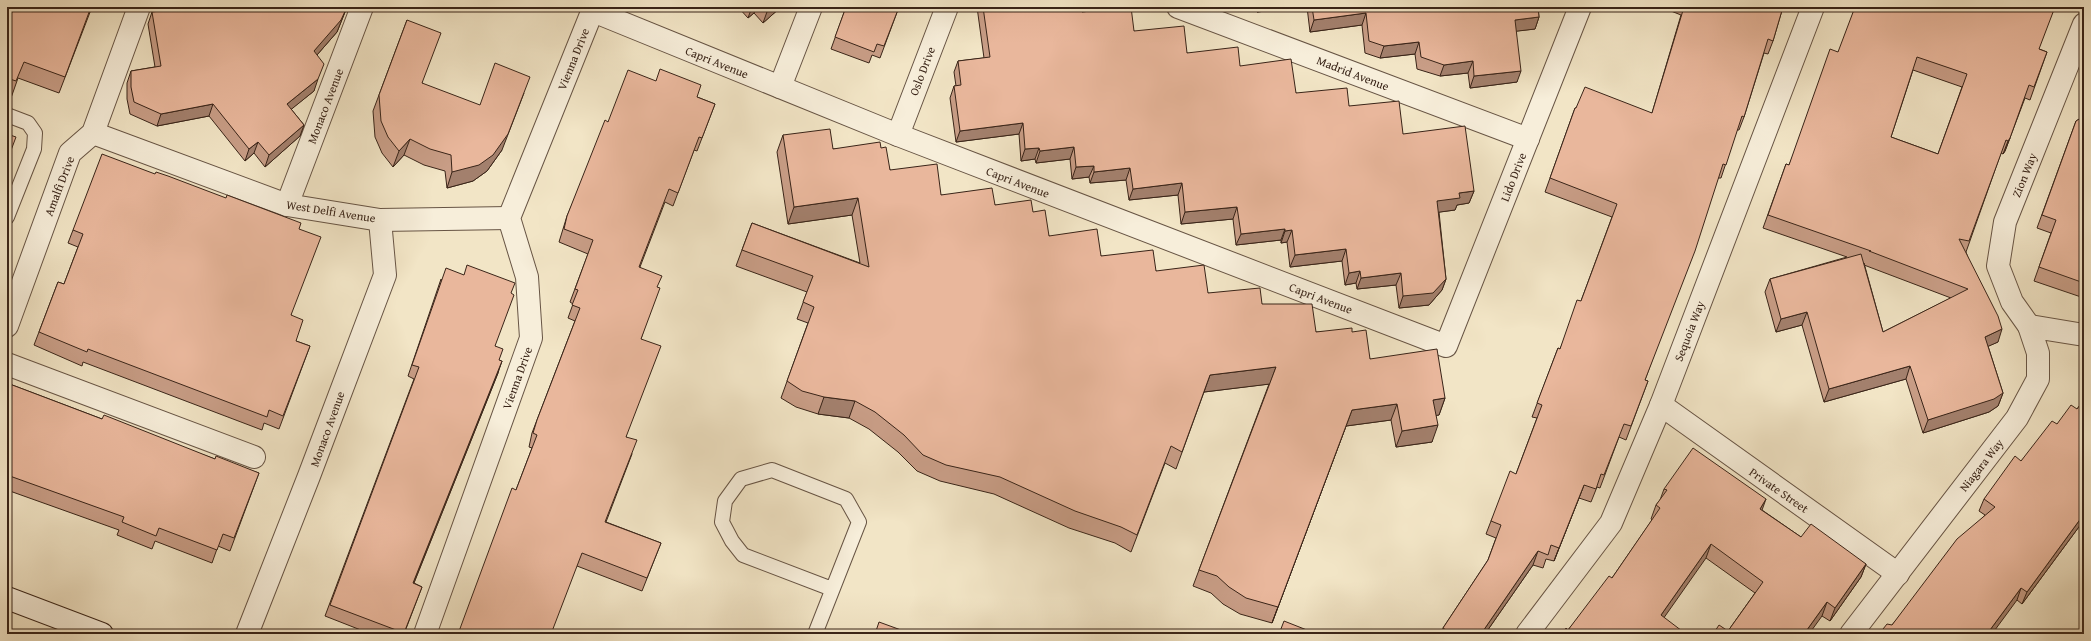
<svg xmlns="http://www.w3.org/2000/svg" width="2091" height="641" viewBox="0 0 2091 641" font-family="'Gentium Book Plus',serif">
<rect width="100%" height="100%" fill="#f2e5c6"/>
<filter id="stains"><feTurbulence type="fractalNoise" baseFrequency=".005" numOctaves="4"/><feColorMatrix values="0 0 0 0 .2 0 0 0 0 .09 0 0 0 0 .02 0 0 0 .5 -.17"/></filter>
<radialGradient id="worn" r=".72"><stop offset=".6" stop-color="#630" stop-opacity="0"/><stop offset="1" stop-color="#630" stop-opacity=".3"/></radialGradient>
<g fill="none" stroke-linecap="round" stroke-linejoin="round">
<defs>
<g id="service">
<polyline points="7,115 28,123 35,133 34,149 7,217"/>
<polyline points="815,634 859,522 846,499 772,470 741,479 725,501 722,522 732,541 743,555 832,589"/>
</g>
<g id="minor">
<polyline points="1178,7 1528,139"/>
<polyline points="593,11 898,135 1446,346 1580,7"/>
<polyline points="780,87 811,7"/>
<polyline points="93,133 287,205 380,220 509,218"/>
<polyline points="898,135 947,7"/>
<polyline points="287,205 362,7"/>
<polyline points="7,326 70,153 93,133 139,7"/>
<polyline points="2029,326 2012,302 1998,266 2005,222 2084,24"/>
<polyline points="7,364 254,457"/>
<polyline points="1661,405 1898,574"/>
<polyline points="247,634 309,476 385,275 380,220"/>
<polyline points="425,634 531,338 527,277 509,218 594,7"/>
<polyline points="1527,634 1611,523 1661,405 1813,7"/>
<polyline points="1851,634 2017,418 2038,379 2038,353 2029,326 2084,335"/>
</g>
<polyline id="secondary" points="7,598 102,634"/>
</defs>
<use href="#service" stroke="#675444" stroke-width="16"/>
<use href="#minor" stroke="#675444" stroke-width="24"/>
<use href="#secondary" stroke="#392418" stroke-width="24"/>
<use href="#service" stroke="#f7eeda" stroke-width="14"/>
<use href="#minor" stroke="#f7eeda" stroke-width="22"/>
<use href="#secondary" stroke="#f7eeda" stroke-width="22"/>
</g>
<g fill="#c89d86" stroke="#392418" fill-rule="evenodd">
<polygon points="92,7 59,93 18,78 11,98 7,96 7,25"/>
<polygon points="159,7 347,7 337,32 317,55 314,91 291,109 304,125 300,136 265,167 254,153 245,161 209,116 157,126 130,114 127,99 127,83 131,71 155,67 148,24 152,12 157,11"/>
<polygon points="738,7 781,7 763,23 754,13 748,18"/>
<polygon points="846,7 899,7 880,58 872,55 869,63 831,49"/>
<polygon points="977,7 1081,7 1082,12 1134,31 1187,53 1240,66 1296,93 1349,106 1403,134 1474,191 1469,203 1457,205 1455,210 1439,212 1446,279 1442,290 1429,305 1399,308 1396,285 1357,289 1356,283 1345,285 1342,261 1290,267 1287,242 1281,243 1281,240 1236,245 1233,219 1181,224 1178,195 1129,200 1126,180 1090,183 1089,177 1072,179 1070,159 1036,163 1035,159 1021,161 1019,134 956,142 950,98 954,86 956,86 954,72 958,61 984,58"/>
<polygon points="1257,7 1298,7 1257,12"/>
<polygon points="1307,7 1538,7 1539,17 1535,29 1516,31 1517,82 1470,88 1468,73 1440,76 1417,69 1415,54 1380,58 1365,53 1362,25 1310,32"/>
<polygon points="1661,7 1783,7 1773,41 1768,54 1764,53 1744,117 1739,130 1737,130 1721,178 1718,178 1645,380 1648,381 1626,440 1619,437 1600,488 1597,487 1591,502 1579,498 1554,561 1546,559 1543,568 1533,565 1485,634 1441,634 1443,628 1488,560 1496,538 1486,534 1491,521 1516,474 1537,418 1532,417 1558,348 1560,349 1581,301 1612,217 1545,192 1575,108 1576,108 1652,113 1681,15"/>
<polygon points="407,20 422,83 502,150 487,171 473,181 447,188 445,171 424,165 404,155 393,167 382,153 375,137 373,111"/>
<path d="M2039 49 2047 52 2030 100 2025 98 2005 151 2003 154 2001 153 1966 252 1998 342 1988 346 2003 393 1998 406 1989 412 1923 433 1906 379 1824 402 1802 325 1776 332 1765 292 1770 279 1847 257 1763 228 1786 164 1789 165 1838 52ZM1913 70 1962 87 1938 154 1891 137ZM1864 263V265L1951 298 1883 332Z"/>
<polygon points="656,81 715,104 697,151 694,150 673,206 665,202 640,267 657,287 641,339 626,437 632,454 606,522 661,543 642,591 577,566 516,490 532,448 529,447 532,433 575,321 568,318 573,304 570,302 588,254 559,242 567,216 608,122"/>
<polygon points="2084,115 2084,298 2034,281 2051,233 2037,228 2076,121 2084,116"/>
<polygon points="783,135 833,149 881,148 890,170 941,195 1033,212 1049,236 1101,256 1156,271 1208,293 1262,304 1316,332 1352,332 1370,359 1445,398 1439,415 1436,415 1432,442 1396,447 1391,420 1346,426 1272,623 1240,614 1223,604 1211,593 1193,586 1269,384 1204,392 1176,469 1165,463 1131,552 1115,543 1069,528 994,494 940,481 917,471 898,452 869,429 849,418 818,414 796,407 781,398 808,323 797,319 807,292 736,266 752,223 860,263 852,215 788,224 777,152"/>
<polygon points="299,229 291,315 296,341 310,346 279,429 264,423 262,430 83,362 82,366 34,345 58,282 64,284 78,247 68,243 73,230"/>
<polygon points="441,279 495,346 499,360 498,373 414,583 422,587 404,634 371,634 325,616 414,379 408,376"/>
<polygon points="7,383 102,419 215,459 259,473 230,551 218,546 212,563 155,541 152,549 117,535 119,530 7,490"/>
<polygon points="2084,400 2084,520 2022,604 2017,600 1892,625 1985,515 1979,511 1984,499 2057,424 2077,409"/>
<polygon points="1664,489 1762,510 1801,537 1866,564 1861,577 1830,621 1822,616 1728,631 1755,593 1706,558 1568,630 1612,578 1652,520 1651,519 1656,505 1660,500"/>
</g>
<g fill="#a3806d" stroke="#392418">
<polygon points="347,7 337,32 310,63 314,51"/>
<polygon points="752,7 757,7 754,13 748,18"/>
<polygon points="770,7 781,7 763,23 768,9"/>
<polygon points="1259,7 1298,7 1257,12"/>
<polygon points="1366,13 1362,25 1310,32 1314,20"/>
<polygon points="1539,17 1535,29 1510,32 1515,20"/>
<polygon points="1419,42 1415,54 1380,58 1384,46"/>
<polygon points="1473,61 1468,73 1440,76 1444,65"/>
<polygon points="1521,71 1517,82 1470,88 1474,76"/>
<polygon points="318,79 314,91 283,116 287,104"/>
<polygon points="524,93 502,150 487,171 473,181 447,188 452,172"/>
<polygon points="213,104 209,116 157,126 161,114"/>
<polygon points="1023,123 1019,134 956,142 960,131"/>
<polygon points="304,125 300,136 265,167 269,155"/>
<polygon points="2010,138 2005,151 2003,154 2008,141"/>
<polygon points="410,139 404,155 393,167 399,151"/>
<polygon points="258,142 254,153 245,161 249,149"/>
<polygon points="1074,147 1070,159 1036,163 1040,151"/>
<polygon points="1039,148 1035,159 1021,161 1025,149"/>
<polygon points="1094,166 1089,177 1072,179 1076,167"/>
<polygon points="1130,168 1126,180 1090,183 1094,172"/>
<polygon points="1182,183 1178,195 1129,200 1133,189"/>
<polygon points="1474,191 1469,203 1457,205 1455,210 1433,213 1437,201 1459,193"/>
<polygon points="858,198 852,215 788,224 794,207"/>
<polygon points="1237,207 1233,219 1181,224 1185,212"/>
<polygon points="1285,229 1281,240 1236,245 1241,234"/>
<polygon points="1292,230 1287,242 1281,243 1285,231"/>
<polygon points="1346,249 1342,261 1290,267 1295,255"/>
<polygon points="1360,271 1356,283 1345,285 1349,273"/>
<polygon points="1401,273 1396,285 1357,289 1361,278"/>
<polygon points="1446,279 1442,290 1429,305 1399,308 1403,296"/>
<polygon points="1807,312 1802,325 1776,332 1781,319"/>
<polygon points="2002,329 1998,342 1980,350 1985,337"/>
<polygon points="502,361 498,373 409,595 413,583"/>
<polygon points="1910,366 1906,379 1824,402 1829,389"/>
<polygon points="1276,367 1270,384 1204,392 1210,375"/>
<polygon points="2003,393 1998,406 1989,412 1923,433 1928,420"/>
<polygon points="824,397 855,401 849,418 818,414"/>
<polygon points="1445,398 1439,415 1427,417 1433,400"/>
<polygon points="1397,404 1391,420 1346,426 1272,623 1352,410"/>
<polygon points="1438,425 1432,442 1396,447 1402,431"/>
<polygon points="1584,485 1579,498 1554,561 1559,548"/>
<polygon points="1766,499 1761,513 1760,509"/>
<polygon points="2084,514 2084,520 2022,604 2027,592"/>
<polygon points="1711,544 1706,558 1656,629 1661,615"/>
<polygon points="1538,551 1533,565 1485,634 1481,634"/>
<polygon points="1866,564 1861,577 1830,621 1835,608"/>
<polygon points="2021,588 2017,600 1992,634 1987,634"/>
<polygon points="1827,602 1822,616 1809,634 1804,634"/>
</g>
<g fill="#e9b79c" stroke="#392418" fill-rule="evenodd">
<polygon points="14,7 91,7 65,77 24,62 16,81 7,78 7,25"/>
<polygon points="159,7 347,7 341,20 314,51 324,64 318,79 287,104 304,125 269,155 258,142 249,149 213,104 161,114 134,102 131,87 131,71 161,66 152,12 160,11"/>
<polygon points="846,7 899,7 884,46 877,44 874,52 835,37"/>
<polygon points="983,7 1081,7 1082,12 1126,7 1131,7 1134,31 1184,26 1187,53 1238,47 1240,66 1291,59 1296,93 1347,88 1349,106 1399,101 1403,134 1465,126 1474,191 1459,193 1460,198 1437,201 1446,279 1433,293 1403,296 1401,273 1361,278 1360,271 1349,273 1346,249 1295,255 1292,230 1285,231 1285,229 1241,234 1237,207 1185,212 1182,183 1133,189 1130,168 1094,172 1094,166 1076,167 1074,147 1040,151 1039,148 1025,149 1023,123 960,131 954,86 961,85 958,61 990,57"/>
<polygon points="1312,7 1538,7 1539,17 1515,20 1521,71 1474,76 1473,61 1444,65 1421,57 1419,42 1384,46 1369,41 1366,13 1314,20"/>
<polygon points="1684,7 1783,7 1773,41 1768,39 1744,117 1742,116 1726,165 1723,164 1695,251 1645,380 1648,381 1631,426 1624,424 1604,475 1601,474 1596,489 1584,485 1559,548 1551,545 1548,555 1538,551 1481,634 1452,634 1443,628 1488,560 1501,525 1491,521 1510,471 1516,474 1542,405 1537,403 1558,348 1560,349 1577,300 1581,301 1617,204 1550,178 1575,108 1576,108 1585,87 1652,113"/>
<path d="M1855 7H2055L2039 49 2047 52 2034 87 2029 85 2010 138 2008 141 2006 140 1969 241 1959 239 1998 316 2002 329 1985 337 2003 393 1994 399 1928 420 1910 366 1829 389 1807 312 1781 319 1770 279 1861 254 1883 332 1968 289 1869 251H1871L1768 215 1786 164 1789 165 1830 49 1838 52ZM1917 57 1967 74 1938 154 1891 137Z"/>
<polygon points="407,20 441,33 422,83 480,105 495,63 530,77 508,134 493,155 479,165 452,172 451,155 430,149 410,139 399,151 388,137 381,121 379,95"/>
<polygon points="660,69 701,85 697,97 715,104 702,138 699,137 678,193 669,189 639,267 662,276 657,287 660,288 641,339 661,346 626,437 637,440 605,522 661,543 647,578 582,553 551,634 458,634 512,488 516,490 537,435 533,433 537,420 580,308 572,305 578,290 575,289 593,240 564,229 567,216 605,120 608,122 628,70 656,81"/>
<polygon points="2084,115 2084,283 2039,267 2056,220 2042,215 2076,121 2084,116"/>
<polygon points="830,129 833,149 880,142 881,148 886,147 890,170 937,164 941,195 992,188 995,205 1031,200 1033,212 1045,210 1049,236 1097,229 1101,256 1153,250 1156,271 1204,265 1208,293 1260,288 1262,304 1312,304 1316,332 1352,328 1352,332 1366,330 1370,359 1437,349 1445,398 1433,400 1438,425 1402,431 1397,404 1352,410 1278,607 1246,598 1229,587 1217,576 1199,570 1276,367 1210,375 1182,452 1171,446 1137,535 1121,527 1075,511 1000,477 946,465 923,455 904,435 875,412 855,401 824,397 802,391 787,381 814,307 803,302 813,276 742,250 752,223 869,267 858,198 794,207 783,135"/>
<polygon points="7,134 16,137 7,161"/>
<polygon points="102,154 155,174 156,172 168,176 226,198 227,195 301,223 299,229 321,237 291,315 303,320 296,341 310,346 283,416 269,410 267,417 88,349 87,352 39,332 58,282 64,284 83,234 73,230"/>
<polygon points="467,265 515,283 511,293 514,295 495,346 503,349 499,360 502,361 413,583 422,587 404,633 330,605 419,367 412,365 446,268 464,275"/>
<polygon points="7,383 102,419 104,415 215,459 216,456 259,473 234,538 223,534 217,550 159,528 156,536 122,522 124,517 7,475"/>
<polygon points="2084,400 2084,514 2027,592 2021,588 1987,634 1879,634 1887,624 1892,625 1957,539 1995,507 1984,499 2015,456 2021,461 2052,421 2057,424 2071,405 2077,409"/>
<polygon points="1693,448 1766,499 1760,509 1801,537 1811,524 1866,564 1835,608 1827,602 1804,634 1713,634 1719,625 1728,631 1763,582 1711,544 1661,615 1686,634 1562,634 1566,628 1568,630 1609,576 1612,578 1660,508 1656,505 1667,490 1664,489"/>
<polygon points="1284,621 1317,634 1279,634"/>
<polygon points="879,622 912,634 875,634"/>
</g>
<g text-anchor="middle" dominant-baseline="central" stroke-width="4" stroke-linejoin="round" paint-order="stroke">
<g font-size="12" fill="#392418" stroke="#f7eeda">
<text transform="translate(573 59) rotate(-68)">Vienna Drive</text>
<text transform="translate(717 62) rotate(22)">Capri Avenue</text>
<text transform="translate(922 71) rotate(-69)">Oslo Drive</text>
<text transform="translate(1353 73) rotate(21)">Madrid Avenue</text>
<text transform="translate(325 106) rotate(-69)">Monaco Avenue</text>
<text transform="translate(2024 175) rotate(-68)">Zion Way</text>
<text transform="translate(1513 177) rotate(-69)">Lido Drive</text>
<text transform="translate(1018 182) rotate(21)">Capri Avenue</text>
<text transform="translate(59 186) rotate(-69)">Amalfi Drive</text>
<text transform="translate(331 211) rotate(9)">West Delfi Avenue</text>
<text transform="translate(1321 298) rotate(21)">Capri Avenue</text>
<text transform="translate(1689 331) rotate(-69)">Sequoia Way</text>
<text transform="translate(517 378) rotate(-70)">Vienna Drive</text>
<text transform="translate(327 429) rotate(-70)">Monaco Avenue</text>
<text transform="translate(1981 465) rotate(-52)">Niagara Way</text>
<text transform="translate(1779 490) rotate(35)">Private Street</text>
</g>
</g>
<rect width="2091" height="641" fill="none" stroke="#f2e5c6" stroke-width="24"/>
<rect x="8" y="8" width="2075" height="625" fill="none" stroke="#392418" stroke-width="2"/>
<rect x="12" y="12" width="2067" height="617" fill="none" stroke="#392418"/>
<rect width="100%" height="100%" filter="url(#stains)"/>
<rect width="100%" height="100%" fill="url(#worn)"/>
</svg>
